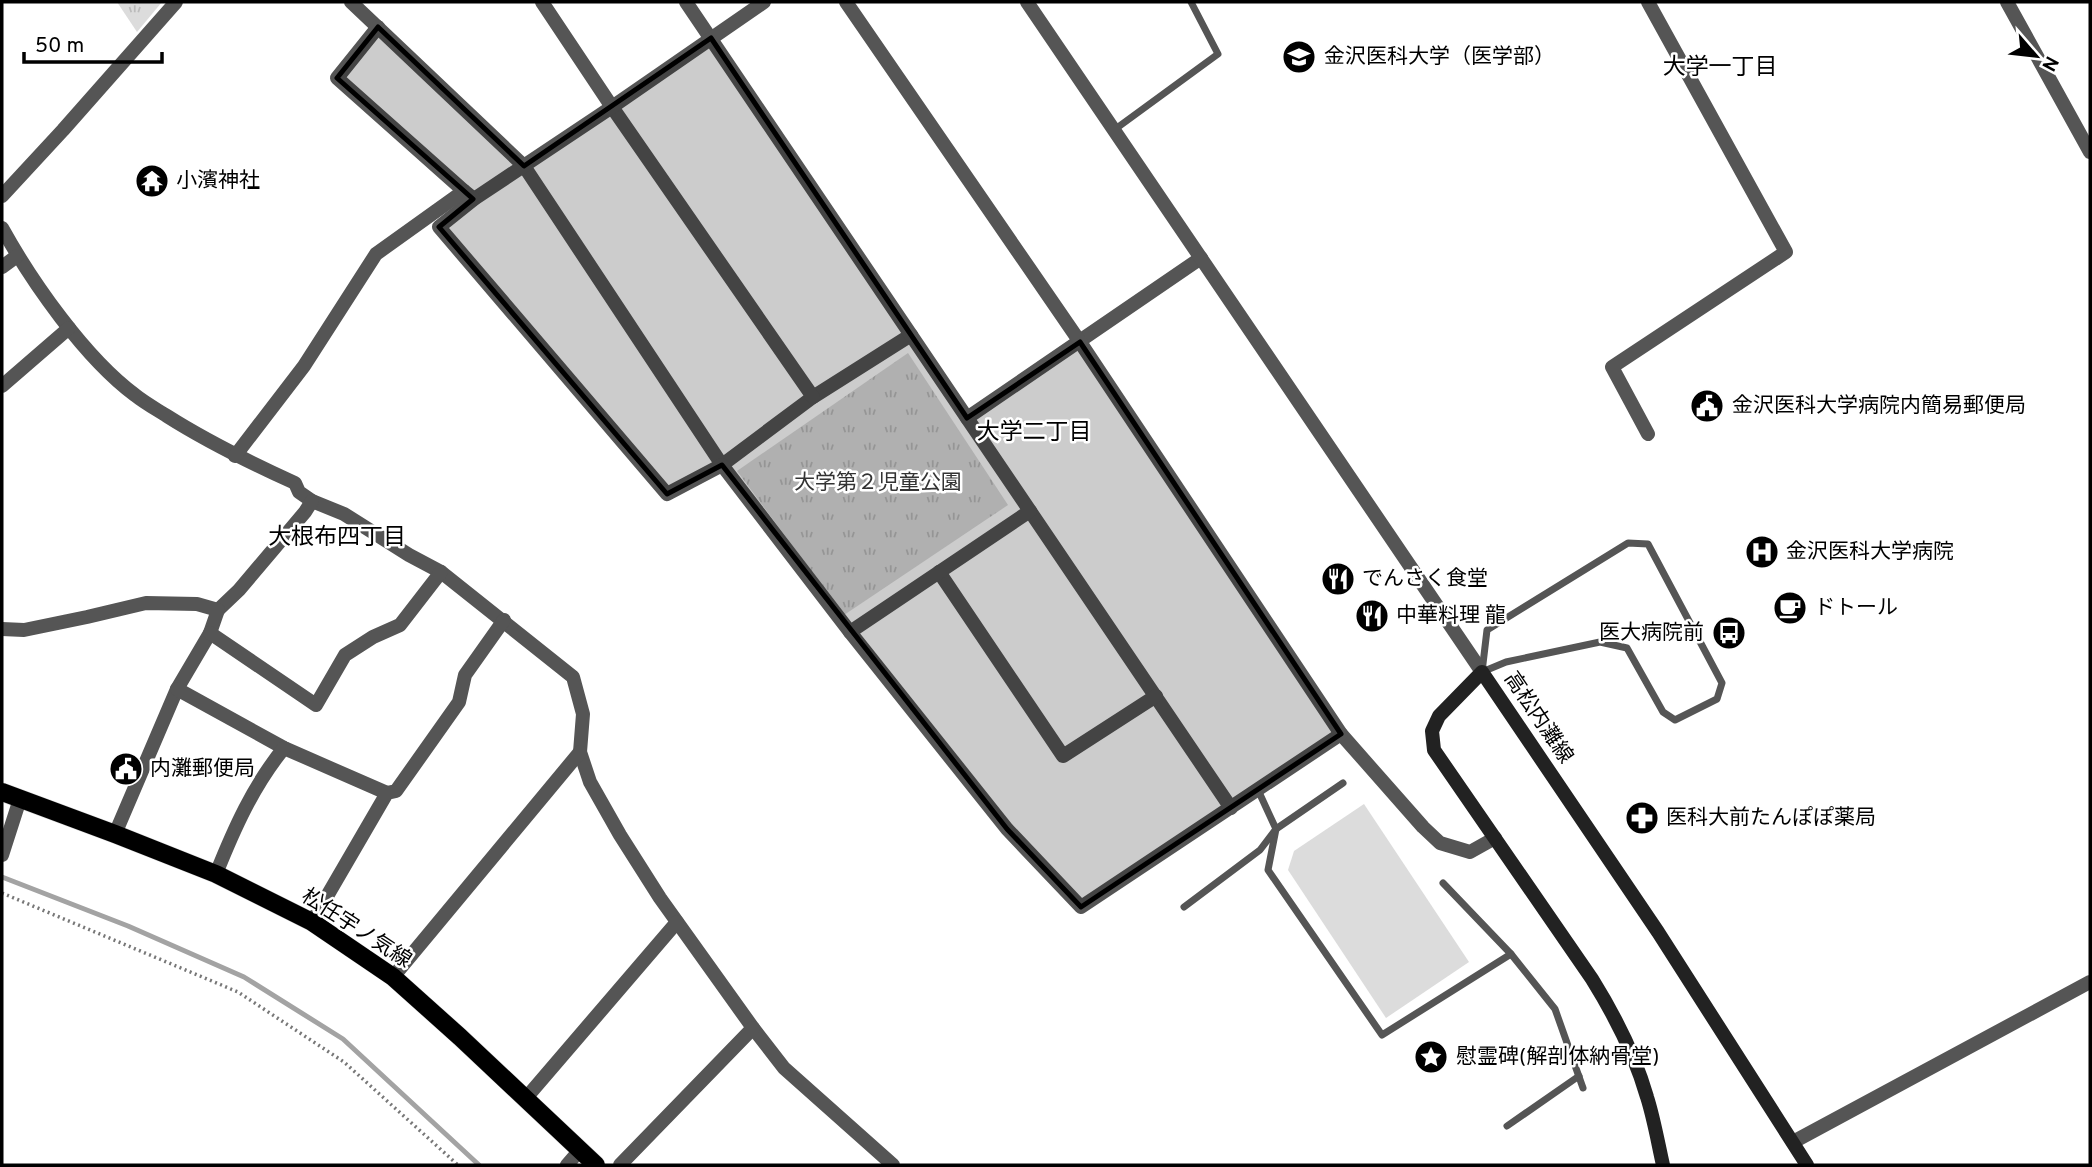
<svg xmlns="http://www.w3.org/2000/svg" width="2092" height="1167" viewBox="0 0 2092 1167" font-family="Overpass,'Noto Sans JP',sans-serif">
<defs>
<pattern id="grass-tufts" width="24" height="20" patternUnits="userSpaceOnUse" patternTransform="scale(1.75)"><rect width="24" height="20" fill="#dcdcdc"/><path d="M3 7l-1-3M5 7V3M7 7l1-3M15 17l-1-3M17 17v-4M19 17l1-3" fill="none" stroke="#bbb"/></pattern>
</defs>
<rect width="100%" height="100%" fill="#fff"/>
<g fill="url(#grass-tufts)">
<polygon points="117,2 162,2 137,32"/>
<polygon points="908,353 1008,505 844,615 737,471"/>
</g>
<polygon fill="#dcdcdc" points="1364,804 1469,962 1386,1018 1288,870 1294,851"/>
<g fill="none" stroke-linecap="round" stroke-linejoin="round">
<polyline stroke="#a3a3a3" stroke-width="5" points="2,877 128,926 244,977 343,1039 479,1165"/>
<defs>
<polyline id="primary" points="2,792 115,834 216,874 312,922 393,977 460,1037 596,1165"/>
</defs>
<use href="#primary" stroke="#dbdbdb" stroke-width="19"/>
<polyline stroke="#777" stroke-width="3.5" stroke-dasharray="2 3.5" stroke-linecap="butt" points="2,893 238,992 344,1062 458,1165"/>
<g stroke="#555" stroke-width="7">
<polyline points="1114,130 1218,54 1191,2"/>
<polygon points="1628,543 1648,544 1722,683 1717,699 1675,720 1663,712 1627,648 1600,642 1506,662 1482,672 1487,630"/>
<polyline points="1258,790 1276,829 1268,870 1382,1035 1511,954"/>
<polyline points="1443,883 1511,954 1555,1009 1583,1088"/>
<polyline points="1184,907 1260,850 1276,829 1343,783"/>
<polyline points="1507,1126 1579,1076"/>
</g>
<g stroke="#555" stroke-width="14">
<polyline points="351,2 524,166 722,465 813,397 911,335 967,418 1201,258"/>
<polyline points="542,2 612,107 813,397"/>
<polyline points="686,2 911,335"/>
<polyline points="764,2 612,107 474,199 439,227 667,494 722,465 850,632 1007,829 1081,907 1341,734 1423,827 1440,843 1470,852 1495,838"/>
<polyline points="846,2 1080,342 1341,734"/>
<polyline points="1648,2 1786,252 1612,367 1648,434"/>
<polyline points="2007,2 2090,152"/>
<polyline points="378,27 337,78 464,191"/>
<path d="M2 228C32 282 85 358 135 395 145 403 156 409 167 416 208 442 251 463 295 483L299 492 312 501 344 514 409 555 441 572 573 677 583 714 580 752 590 782 620 835 660 898 753 1028 784 1068 893 1165"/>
<polyline points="2,267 17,256"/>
<polyline points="2,386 69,328"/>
<polyline points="235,456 304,366 376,254 464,191 474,199"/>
<polyline points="1030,511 1231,808"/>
<polyline points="939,572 1063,756 1156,696"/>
<polyline points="218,610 239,590 305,512 312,501"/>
<polyline points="2,629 24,630 87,617 146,603 197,604 218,610 210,633 177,689 115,834"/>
<polyline points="850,632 1030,511 967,418"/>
<polyline points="210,633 316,705 345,655 373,637 400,625 441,572"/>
<polyline points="177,689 284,748 387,793"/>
<polyline points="2,855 20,799"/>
<path d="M216 874C234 829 253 786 284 748"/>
<polyline points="312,922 387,793 396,791 459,702 465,675 504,620"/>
<polyline points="393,977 580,752"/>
<polyline points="526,1098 677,922"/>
<polyline points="620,1165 753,1028"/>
</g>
<g stroke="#555" stroke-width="14">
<polyline points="1027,2 1482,672"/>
<polyline points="2,196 63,130 176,2"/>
<polyline points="1793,1142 2090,982"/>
<polyline points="567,1165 580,1150"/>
</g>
<path stroke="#222" stroke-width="14" d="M1663 1165C1658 1143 1654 1119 1647 1097 1635 1055 1615 1016 1592 979L1434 750 1432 731 1439 716 1482 672 1658 932 1807 1165"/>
<use href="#primary" stroke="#000" stroke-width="18"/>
</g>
<path fill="#000" fill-opacity="0.2" stroke="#000" stroke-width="5" stroke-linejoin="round" d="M378 27 524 166 711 38 967 418 1080 342 1341 734 1081 907 1007 829 722 465 667 494 439 227 473 199 337 78Z"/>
<defs>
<symbol id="university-disc" viewBox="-11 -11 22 22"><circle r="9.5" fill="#000" stroke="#fff"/><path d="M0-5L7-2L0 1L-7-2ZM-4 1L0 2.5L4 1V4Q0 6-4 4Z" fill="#fff"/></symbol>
<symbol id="temple-disc" viewBox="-11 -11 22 22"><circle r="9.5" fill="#000" stroke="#fff"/><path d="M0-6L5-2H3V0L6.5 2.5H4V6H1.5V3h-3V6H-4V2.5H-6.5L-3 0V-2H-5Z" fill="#fff"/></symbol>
<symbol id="civic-disc" viewBox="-11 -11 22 22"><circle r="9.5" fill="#000" stroke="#fff"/><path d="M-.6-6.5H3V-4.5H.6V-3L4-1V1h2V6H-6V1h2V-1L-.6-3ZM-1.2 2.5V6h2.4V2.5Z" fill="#fff"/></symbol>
<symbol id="hospital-disc" viewBox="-11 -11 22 22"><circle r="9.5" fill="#000" stroke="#fff"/><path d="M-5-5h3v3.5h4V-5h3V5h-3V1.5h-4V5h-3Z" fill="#fff"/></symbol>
<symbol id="restaurant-disc" viewBox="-11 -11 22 22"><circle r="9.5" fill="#000" stroke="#fff"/><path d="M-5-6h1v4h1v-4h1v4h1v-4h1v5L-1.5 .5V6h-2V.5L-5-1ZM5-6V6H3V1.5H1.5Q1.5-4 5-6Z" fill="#fff"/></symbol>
<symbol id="cafe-disc" viewBox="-11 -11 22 22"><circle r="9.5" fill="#000" stroke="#fff"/><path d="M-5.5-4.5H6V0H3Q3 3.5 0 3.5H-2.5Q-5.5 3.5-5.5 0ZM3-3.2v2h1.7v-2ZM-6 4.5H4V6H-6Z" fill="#fff"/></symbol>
<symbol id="bus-disc" viewBox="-11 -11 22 22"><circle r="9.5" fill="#000" stroke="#fff"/><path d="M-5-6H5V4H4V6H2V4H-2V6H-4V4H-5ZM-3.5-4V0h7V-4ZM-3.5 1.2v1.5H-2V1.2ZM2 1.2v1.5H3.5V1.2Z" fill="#fff"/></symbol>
<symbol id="pharmacy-disc" viewBox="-11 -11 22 22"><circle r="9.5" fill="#000" stroke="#fff"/><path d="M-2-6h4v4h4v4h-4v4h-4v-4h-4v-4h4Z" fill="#fff"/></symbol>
<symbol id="sight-disc" viewBox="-11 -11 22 22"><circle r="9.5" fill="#000" stroke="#fff"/><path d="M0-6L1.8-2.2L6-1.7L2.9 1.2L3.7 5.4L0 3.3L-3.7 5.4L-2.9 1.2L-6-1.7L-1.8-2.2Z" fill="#fff"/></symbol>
</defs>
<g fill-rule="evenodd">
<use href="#university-disc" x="1280" y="38" width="38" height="38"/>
<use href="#temple-disc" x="133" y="162" width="38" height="38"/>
<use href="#civic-disc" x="1688" y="387" width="38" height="38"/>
<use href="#hospital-disc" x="1743" y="533" width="38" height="38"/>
<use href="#restaurant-disc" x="1319" y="560" width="38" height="38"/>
<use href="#cafe-disc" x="1771" y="589" width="38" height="38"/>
<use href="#restaurant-disc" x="1353" y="597" width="38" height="38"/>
<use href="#bus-disc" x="1710" y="614" width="38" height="38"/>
<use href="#civic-disc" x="107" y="750" width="38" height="38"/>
<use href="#pharmacy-disc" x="1623" y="799" width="38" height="38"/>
<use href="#sight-disc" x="1412" y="1038" width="38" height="38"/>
</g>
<g text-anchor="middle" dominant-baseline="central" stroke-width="5" stroke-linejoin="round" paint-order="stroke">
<g font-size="21" fill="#000" stroke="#fff" text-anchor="start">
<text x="1324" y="57">金沢医科大学（医学部）</text>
<text x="176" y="181">小濱神社</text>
<text x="1732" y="406">金沢医科大学病院内簡易郵便局</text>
<text x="1786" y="552">金沢医科大学病院</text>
<text x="1362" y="579">でんさく食堂</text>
<text x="1814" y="608">ドトール</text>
<text x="1396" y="616">中華料理 龍</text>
<text x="1704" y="633" text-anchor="end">医大病院前</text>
<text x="150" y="769">内灘郵便局</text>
<text x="1666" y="818">医科大前たんぽぽ薬局</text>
<text x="1456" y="1057">慰霊碑(解剖体納骨堂)</text>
</g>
<g font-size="21" fill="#333" stroke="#fff">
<text x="878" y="483">大学第２児童公園</text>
</g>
<g font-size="21" fill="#000" stroke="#fff">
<text transform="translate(1538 718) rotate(56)">高松内灘線</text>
<text transform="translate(356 929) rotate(33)">松任宇ノ気線</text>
</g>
<g font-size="23" fill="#000" stroke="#fff">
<text x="1720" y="68">大学一丁目</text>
<text x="1034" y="433">大学二丁目</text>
<text x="337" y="538">大根布四丁目</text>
</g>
</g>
<rect width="2092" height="1167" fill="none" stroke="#000000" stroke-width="7"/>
<g transform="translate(2036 56) rotate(118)" stroke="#ffffff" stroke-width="5" paint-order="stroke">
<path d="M0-5L12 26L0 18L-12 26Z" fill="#000000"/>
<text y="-10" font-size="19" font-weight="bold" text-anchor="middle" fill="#000000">N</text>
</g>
<path d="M24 52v10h138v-10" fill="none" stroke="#000000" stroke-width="3.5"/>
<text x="35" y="52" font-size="21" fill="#000000" stroke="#ffffff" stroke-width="5" paint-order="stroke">50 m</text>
</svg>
